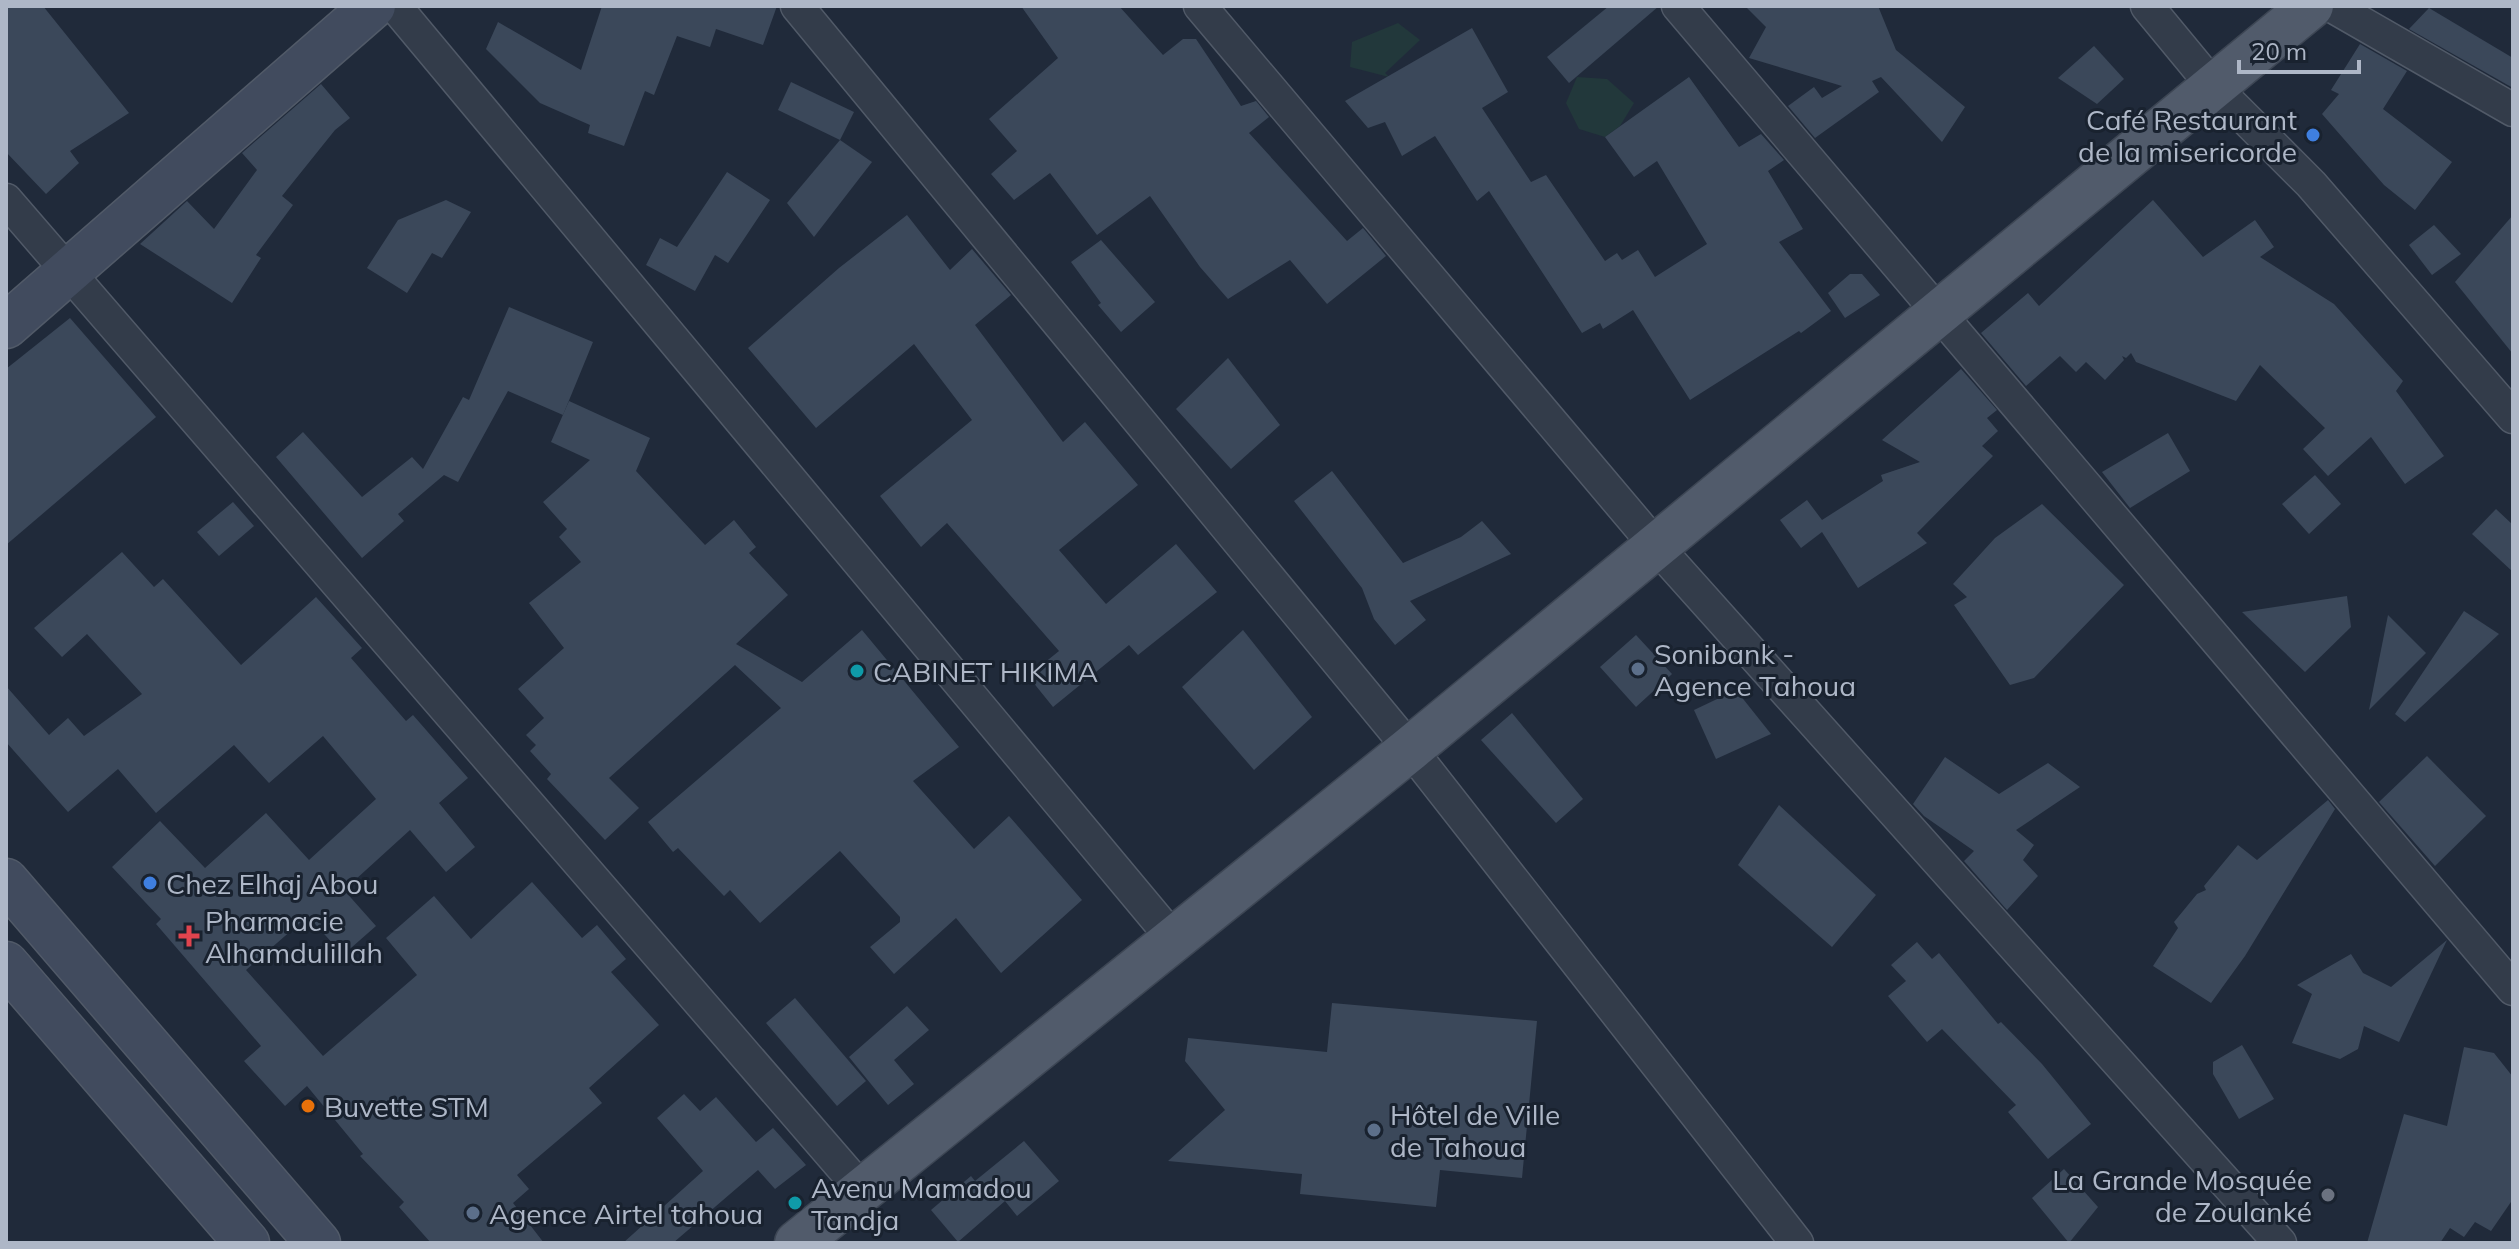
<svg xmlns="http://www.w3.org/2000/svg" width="2519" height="1249" viewBox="0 0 2519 1249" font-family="Mulish,sans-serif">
<rect width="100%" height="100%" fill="#202a3a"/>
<g fill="#22383b">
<polygon points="1398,23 1420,40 1385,73 1389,77 1350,67 1352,42"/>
<polygon points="1577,77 1607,79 1634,103 1620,126 1605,137 1579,129 1566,103"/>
</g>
<g fill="#3b485a">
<polygon points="6,6 43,6 129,113 70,151 79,163 46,194 6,152"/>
<polygon points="602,6 777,6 763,45 716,29 710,47 677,36 654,95 645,91 624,146 588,133 590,125 540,103 486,49 498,22 581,70"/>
<polygon points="1021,6 1119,6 1163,55 1183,39 1196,39 1241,106 1256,101 1269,117 1249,133 1347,241 1363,228 1386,256 1327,304 1290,260 1228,299 1200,267 1150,196 1097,235 1050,173 1014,200 991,174 1017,151 989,119 1058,58"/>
<polygon points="1609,6 1659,6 1569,83 1547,57"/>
<polygon points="1745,6 1878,6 1896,50 1965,107 1942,142 1881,77 1872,81 1879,92 1815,138 1788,106 1814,87 1822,98 1842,86 1749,58 1766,27"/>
<polygon points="2429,8 2513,58 2513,88 2409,29"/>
<polygon points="1472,28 1508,92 1482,108 1531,182 1546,175 1605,261 1617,253 1622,260 1638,250 1655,277 1707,244 1657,161 1634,177 1605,137 1689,77 1739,147 1761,134 1784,160 1768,171 1803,229 1779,242 1831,311 1801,333 1799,331 1690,400 1633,310 1603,329 1600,323 1582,333 1489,191 1477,201 1435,136 1402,156 1385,122 1368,128 1345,101"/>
<polygon points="2360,44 2407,71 2383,109 2452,162 2415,210 2384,185 2322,114 2339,94 2331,90"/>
<polygon points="2094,46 2124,79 2097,104 2058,78"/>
<polygon points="791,82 854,112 840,140 778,110"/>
<polygon points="321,84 350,118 335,130 282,196 293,205 256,255 261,258 232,303 140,244 187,201 214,229 257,170 242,153"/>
<polygon points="840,140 872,162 814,237 787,203"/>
<polygon points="727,172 770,200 728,263 715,255 695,291 646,265 660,238 677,247"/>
<polygon points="446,200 471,212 442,258 432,253 407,293 367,268 398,220"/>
<polygon points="2153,200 2203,257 2255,220 2274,247 2260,257 2334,304 2403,381 2396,391 2444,456 2405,484 2371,437 2328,476 2303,449 2325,428 2260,365 2236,401 2136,362 2131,353 2126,358 2122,356 2124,360 2105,380 2086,362 2076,372 2060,356 2026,386 1981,333 2028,293 2039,306"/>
<polygon points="907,215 950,270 972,249 1011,295 975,325 1063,442 1085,422 1138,485 1059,550 1106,604 1176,544 1217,592 1138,655 1129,645 1053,707 1028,676 1059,651 947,523 921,547 880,496 972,420 914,344 816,428 748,348 839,268"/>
<polygon points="2513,215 2513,354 2455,282"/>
<polygon points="2434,225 2461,254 2432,275 2409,245"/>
<polygon points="1101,240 1155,302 1121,332 1098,305 1101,303 1071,262"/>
<polygon points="1850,274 1862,274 1880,295 1845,318 1828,293"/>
<polygon points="509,307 593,342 563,415 508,391 458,482 444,475 398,514 404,521 362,558 276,457 303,432 362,497 412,457 423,469 463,397 469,400"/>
<polygon points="70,318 156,417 6,545 6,369"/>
<polygon points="1228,358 1280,425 1231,469 1176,409"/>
<polygon points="1961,369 1997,410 1987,418 1998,431 1982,446 1993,456 1917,533 1927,543 1858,588 1822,532 1801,548 1780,520 1807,500 1822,520 1883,481 1881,475 1920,462 1882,440"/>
<polygon points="569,401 650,438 636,471 705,545 734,520 756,547 749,553 788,595 736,644 802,682 862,630 959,747 913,781 974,849 1009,816 1082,900 1001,973 956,918 894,974 870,947 900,922 900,917 840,851 760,923 730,890 724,896 678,848 673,852 648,822 781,708 735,665 609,778 639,808 605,840 547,779 551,774 530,751 536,745 526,735 544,718 518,689 564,648 529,603 581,562 559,537 567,529 543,502 590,460 551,442"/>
<polygon points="2168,433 2190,471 2130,508 2102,472"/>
<polygon points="1332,471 1403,563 1461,537 1482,521 1511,554 1410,601 1426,620 1395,645 1374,619 1362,588 1294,501"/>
<polygon points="2315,475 2341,504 2309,534 2282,504"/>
<polygon points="233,502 254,526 219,556 197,532"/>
<polygon points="2042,504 2124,585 2034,678 2010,685 1954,605 1967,597 1953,584 1995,538"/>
<polygon points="2496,509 2513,525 2513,572 2472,534"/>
<polygon points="122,552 154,587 163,579 241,665 316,597 362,648 351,658 406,721 413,715 468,778 439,803 475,847 446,872 410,830 344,890 376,926 343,955 308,916 246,970 323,1056 417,975 386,938 434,896 471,939 532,882 582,938 597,925 626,959 611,972 659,1025 589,1088 602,1103 517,1175 529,1189 513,1203 544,1243 431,1243 399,1207 404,1202 360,1156 363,1154 307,1086 285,1106 244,1061 261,1046 156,924 161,919 112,867 160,821 205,868 266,813 309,860 376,799 323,736 269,783 234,745 156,813 118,769 68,812 6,742 6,686 49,735 68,718 84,736 142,694 87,634 62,657 34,628"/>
<polygon points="2347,596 2351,627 2305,672 2242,612"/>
<polygon points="2464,611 2499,634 2405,722 2395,714"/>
<polygon points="2388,615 2426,653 2369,710"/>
<polygon points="1243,630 1312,717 1254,770 1182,687"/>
<polygon points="1636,635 1672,674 1636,707 1600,667"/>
<polygon points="1736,690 1771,734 1716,759 1694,710"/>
<polygon points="1512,713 1583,799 1556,823 1481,740"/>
<polygon points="2427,756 2486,816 2435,866 2379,802"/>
<polygon points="1945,757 1999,794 2048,763 2080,787 2016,830 2034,845 2023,860 2038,876 2007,910 1964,861 1974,851 1924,816 1913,804"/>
<polygon points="2328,800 2335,809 2245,956 2211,1003 2153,966 2178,928 2174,922 2197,894 2206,890 2204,886 2238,845 2257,860"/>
<polygon points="1779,805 1876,895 1832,947 1738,865"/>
<polygon points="2447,940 2399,1042 2364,1026 2358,1049 2340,1059 2292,1043 2312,994 2297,985 2351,954 2363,973 2391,987"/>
<polygon points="1917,942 1932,959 1939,953 1998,1024 2001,1022 2042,1064 2091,1124 2048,1159 2008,1112 2016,1105 1942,1029 1927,1042 1888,996 1906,981 1891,965"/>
<polygon points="795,998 866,1081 837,1106 766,1023"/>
<polygon points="1332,1003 1537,1021 1522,1178 1440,1170 1436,1207 1300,1194 1302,1174 1168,1161 1225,1110 1185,1061 1188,1038 1327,1052"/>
<polygon points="907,1006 929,1030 894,1060 914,1084 888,1105 849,1057"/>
<polygon points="2242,1045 2274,1099 2239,1119 2213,1074 2213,1062"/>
<polygon points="2464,1047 2494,1053 2513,1077 2513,1199 2491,1231 2475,1222 2464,1237 2450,1228 2440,1243 2367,1243 2404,1114 2447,1126"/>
<polygon points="684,1094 700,1111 716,1097 756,1142 773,1128 806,1165 775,1189 758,1170 673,1243 623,1243 703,1171 657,1118"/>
<polygon points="1024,1141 1059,1181 1017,1216 1005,1201 958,1242 931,1210 971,1176 975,1181"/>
<polygon points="2064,1169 2098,1207 2069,1243 2032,1198"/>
</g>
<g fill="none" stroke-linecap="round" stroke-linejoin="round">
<defs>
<g id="street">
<polyline points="395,6 1175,941"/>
<polyline points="797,6 1410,749 1797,1243"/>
<polyline points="1200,6 1656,546 2280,1243"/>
<polyline points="1678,6 2513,989"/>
<polyline points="2147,6 2213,86 2311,184 2513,417"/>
<polyline points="2332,6 2513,110"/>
<polyline points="6,200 862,1190"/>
</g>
<g id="secondary">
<polyline points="6,326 373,6"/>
<polyline points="6,881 318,1243"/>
<polyline points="6,964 247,1243"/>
</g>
<polyline id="primary" points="797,1243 1410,749 2311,6"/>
</defs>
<use href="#street" stroke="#515a68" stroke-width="35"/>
<use href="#secondary" stroke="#515a68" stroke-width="47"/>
<use href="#primary" stroke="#3d4654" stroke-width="47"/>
<use href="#street" stroke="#333c4a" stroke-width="32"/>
<use href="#secondary" stroke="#414b5e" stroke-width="44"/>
<use href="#primary" stroke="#515b6b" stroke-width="44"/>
</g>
<g fill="#3f7fe0" stroke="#19222f" stroke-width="3">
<circle cx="2313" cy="135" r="8"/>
<circle cx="150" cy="883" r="8"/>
</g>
<g fill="#5c6f8a" stroke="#19222f" stroke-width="3">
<circle cx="1638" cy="669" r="8"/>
<circle cx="1374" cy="1130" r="8"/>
<circle cx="473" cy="1213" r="8"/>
</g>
<g fill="#0f9aa8" stroke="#19222f" stroke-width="3">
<circle cx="857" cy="671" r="8"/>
<circle cx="795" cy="1203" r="8"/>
</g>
<path fill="#e0444e" stroke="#19222f" stroke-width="3" d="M185 924h8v8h8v8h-8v8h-8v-8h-8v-8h8z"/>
<circle fill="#e8710a" stroke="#19222f" stroke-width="3" cx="308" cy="1106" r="8"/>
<circle fill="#6b7280" stroke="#19222f" stroke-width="3" cx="2328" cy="1195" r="8"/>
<g text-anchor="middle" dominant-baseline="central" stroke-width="6" stroke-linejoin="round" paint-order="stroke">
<g font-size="28" fill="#aeb7c7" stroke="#19222f" text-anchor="start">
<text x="2297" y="119" text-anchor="end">Café Restaurant<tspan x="2297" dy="32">de la misericorde</tspan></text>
<text x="1654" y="653">Sonibank -<tspan x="1654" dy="32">Agence Tahoua</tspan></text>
<text x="873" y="671">CABINET HIKIMA</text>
<text x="166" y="883">Chez Elhaj Abou</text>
<text x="205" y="920">Pharmacie<tspan x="205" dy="32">Alhamdulillah</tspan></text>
<text x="324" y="1106">Buvette STM</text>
<text x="1390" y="1114">Hôtel de Ville<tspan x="1390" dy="32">de Tahoua</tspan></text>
<text x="2312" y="1179" text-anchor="end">La Grande Mosquée<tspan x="2312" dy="32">de Zoulanké</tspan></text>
<text x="811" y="1187">Avenu Mamadou<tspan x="811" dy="32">Tandja</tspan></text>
<text x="489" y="1213">Agence Airtel tahoua</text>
</g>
</g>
<rect width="2519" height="1249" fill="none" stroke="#aeb7c7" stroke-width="16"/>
<path d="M2239 60v12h120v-12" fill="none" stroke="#aeb7c7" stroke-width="4"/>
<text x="2251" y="60" font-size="24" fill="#aeb7c7" stroke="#19222f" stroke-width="6" paint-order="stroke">20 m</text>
</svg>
